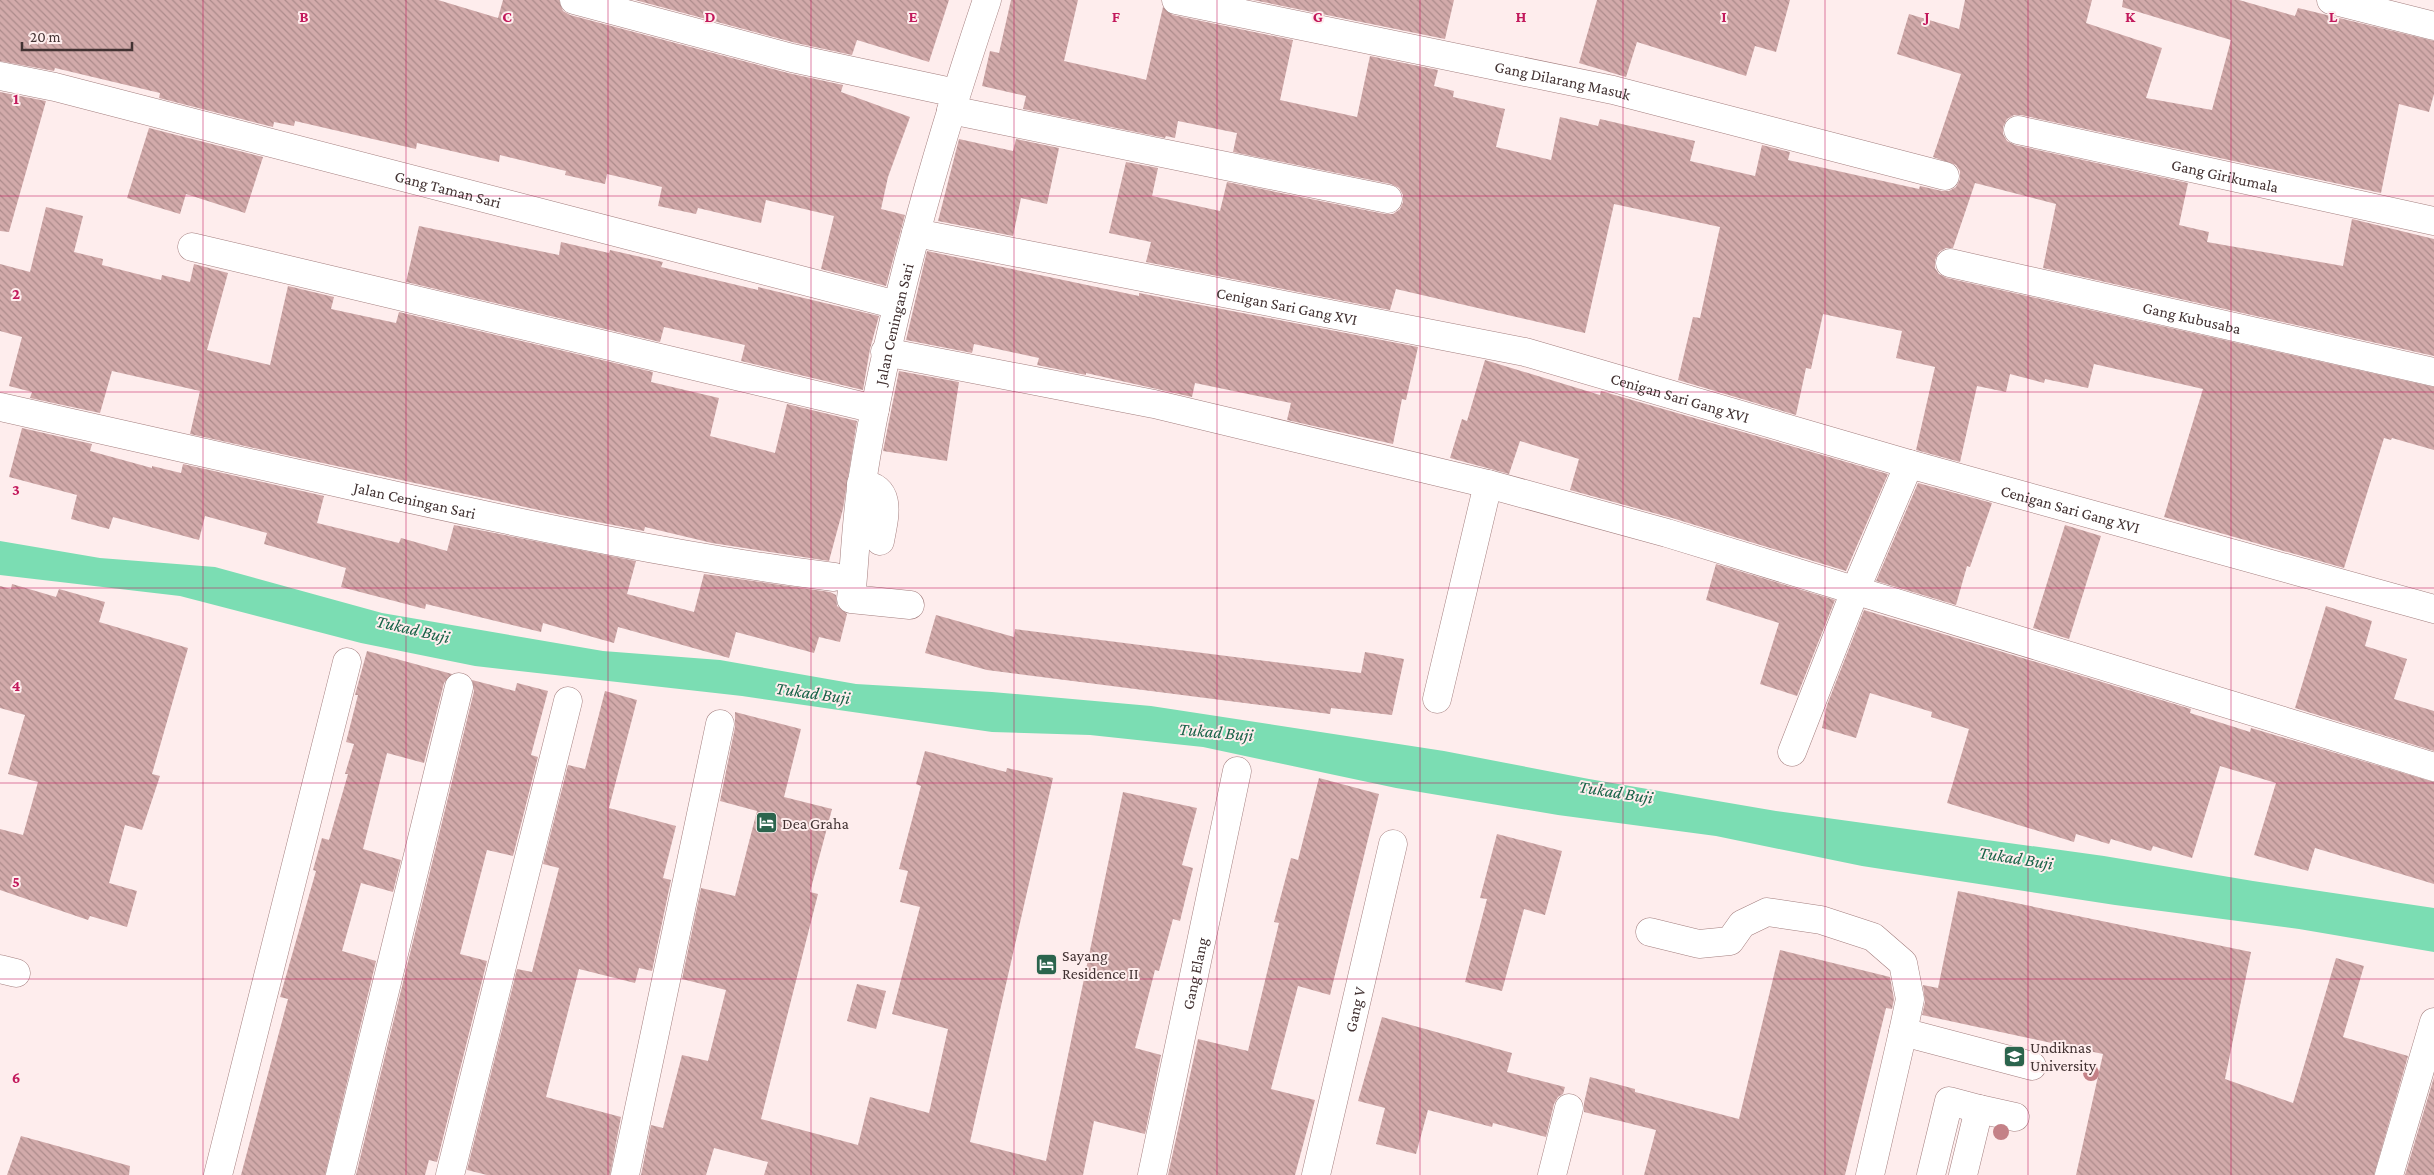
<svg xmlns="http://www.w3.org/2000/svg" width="2434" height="1175" viewBox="0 0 2434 1175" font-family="'Crimson Pro',serif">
<defs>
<pattern id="building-back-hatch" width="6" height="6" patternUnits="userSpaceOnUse" patternTransform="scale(1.25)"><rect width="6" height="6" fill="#d2aaaa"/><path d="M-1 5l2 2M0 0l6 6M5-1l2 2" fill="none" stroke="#ac8b8b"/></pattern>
</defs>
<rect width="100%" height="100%" fill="#feeded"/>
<polygon fill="#7bddb3" points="0,541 100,558 215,567 382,613 603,651 720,660 856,684 992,692 1151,706 1444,751 1589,779 1776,811 2104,856 2253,881 2434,908 2434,952 2299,929 2115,905 1862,866 1716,836 1558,815 1396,788 1203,747 1090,735 992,732 742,696 475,666 361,643 180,596 0,575"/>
<g fill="url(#building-back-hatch)">
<polygon points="0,0 438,0 498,18 503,0 559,0 563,11 570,15 788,73 843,85 841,92 910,117 888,177 881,209 905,215 886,286 821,269 834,216 766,200 761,223 698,208 696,214 658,206 662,187 607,174 605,184 565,175 566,171 500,155 499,162 417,143 416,149 295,121 294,126 274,122 273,127 159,98 160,93 55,68 54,71 0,61"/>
<polygon points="635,0 949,0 929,62 857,40 852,55 796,43"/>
<polygon points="1011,0 1078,0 1064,61 1139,78 1146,80 1163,7 1173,15 1293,40 1280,100 1357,117 1370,56 1438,70 1434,86 1454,91 1453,97 1505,109 1496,147 1551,160 1560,117 1598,126 1600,119 1695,141 1690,161 1755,176 1762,145 1790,152 1788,160 1919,189 1920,186 1942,191 1949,191 1956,187 1960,179 1960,171 1956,165 1933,157 1961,74 1897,54 1909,14 1959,29 1965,0 2092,0 2086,23 2162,48 2146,98 2212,110 2231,40 2122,7 2123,0 2239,0 2295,16 2298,8 2434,41 2434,94 2429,112 2399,104 2381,193 2021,115 2014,115 2007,119 2003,127 2003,134 2007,141 2015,145 2188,183 2179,225 2209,232 2207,242 2343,266 2352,219 2434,239 2434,356 2043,268 2056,204 1975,183 1953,248 1946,248 1939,252 1935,260 1935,268 1939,274 1947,278 2434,387 2434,450 2392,438 2391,440 2384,438 2344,568 2164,517 2203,389 2094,364 2088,388 2045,379 2044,383 2010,374 2006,392 1977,386 1960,462 1916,450 1935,367 1896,358 1902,331 1823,314 1811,369 1806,368 1796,415 1678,380 1693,317 1700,318 1720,227 1614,204 1585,333 1396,289 1390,310 1146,262 1151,242 1109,233 1126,162 1158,168 1152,196 1220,211 1227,182 1385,214 1393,214 1400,209 1403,202 1403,195 1399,188 1391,184 1233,152 1237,133 1178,121 1175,138 1166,136 1165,138 1023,109 1026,96 982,86 990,51 999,53"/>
<polygon points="1253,0 1454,0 1445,39"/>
<polygon points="1597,0 1790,0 1776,52 1755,46 1746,76 1637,42 1626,77 1579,63"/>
<polygon points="0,92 46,101 9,232 0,231"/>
<polygon points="149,128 263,157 245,213 186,194 180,214 127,198"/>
<polygon points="959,139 1013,151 1016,139 1059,148 1047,204 1021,198 1013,236 938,221"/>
<polygon points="46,207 83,216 74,252 103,259 102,265 161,280 162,275 190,282 194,264 228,273 207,350 270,365 288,286 334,297 331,309 396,323 399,312 653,372 651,382 719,398 710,436 775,453 787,404 857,421 843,509 829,561 712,543 645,527 644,531 557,514 190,434 200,391 112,371 100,413 30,398 32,392 9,386 22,337 0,331 0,264 30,272"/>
<polygon points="419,226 559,255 561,242 609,253 610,250 663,262 661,267 758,290 758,287 879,316 870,349 863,390 741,361 745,345 664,327 660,342 406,282"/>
<polygon points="927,251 1139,296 1139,293 1418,347 1406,400 1402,399 1393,444 1287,420 1291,403 1195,383 1192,397 1086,373 1086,375 1037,365 1039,358 974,344 972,353 906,340"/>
<polygon points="1485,360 1600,395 1601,391 1888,474 1846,571 1672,518 1570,490 1579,459 1520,441 1509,474 1450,458 1462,419 1467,421"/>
<polygon points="899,371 959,382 947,461 883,451"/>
<polygon points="22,428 92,444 90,451 152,468 152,466 181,473 183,464 324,496 317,523 399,543 401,538 447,551 454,525 636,561 627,594 694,612 704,574 830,592 836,595 837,606 847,614 840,642 819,637 814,653 736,632 729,658 618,627 614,643 543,623 541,632 426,604 425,609 341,587 346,568 264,544 267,533 205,516 199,540 113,517 109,529 71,519 77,495 9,477"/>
<polygon points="1918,483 1992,503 1970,567 1967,566 1956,605 1876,581"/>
<polygon points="2065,525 2101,536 2069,639 2033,628"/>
<polygon points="1716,564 1835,600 1797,696 1760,684 1779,623 1706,600"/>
<polygon points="12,584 56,597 59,589 105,602 99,622 188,648 152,774 160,776 142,830 125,825 109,883 137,891 127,927 90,916 88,920 0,890 0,829 23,835 38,782 8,774 25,715 0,708 0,586 11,589"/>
<polygon points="2326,606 2372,621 2365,646 2407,659 2394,699 2434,711 2434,751 2295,708"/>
<polygon points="1864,610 2191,709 2190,713 2250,732 2251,728 2434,782 2434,884 2315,848 2308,871 2254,855 2276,783 2220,766 2192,858 2153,846 2151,851 2111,839 2109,844 2076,834 2074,842 1947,803 1969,729 1931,717 1932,712 1870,693 1856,738 1822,728 1827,705"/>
<polygon points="936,615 1014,637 1015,629 1361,673 1365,652 1404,659 1392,715 1331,708 1330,714 987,670 925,653"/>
<polygon points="367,651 452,674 444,683 424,763 387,753 363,849 401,860 393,892 361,883 342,951 376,961 325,1175 241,1175 288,999 280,997 316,871 313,870 322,838 329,840 348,774 345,774 354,744 346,742 358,695 355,695"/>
<polygon points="472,680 515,691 517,683 548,691 531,755 538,757 513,856 487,850 460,954 487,961 437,1162 429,1160 425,1175 356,1175 474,691"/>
<polygon points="605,691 637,700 609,808 676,826 663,878 671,880 652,971 639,968 635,983 579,969 546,1097 621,1117 610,1175 487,1175 467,1170 517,969 532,972 559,868 543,864 568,765 585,769"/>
<polygon points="735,712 801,729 784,797 832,809 810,892 818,894 761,1119 858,1145 870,1097 929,1113 948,1029 892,1014 920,907 900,902 908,871 899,869 921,786 916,784 925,751 1006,772 1007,768 1053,778 970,1142 1046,1161 1123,792 1197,808 1182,865 1193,868 1180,921 1173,919 1159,971 1155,970 1135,1048 1161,1055 1145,1134 1094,1121 1083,1175 764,1175 768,1162 714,1148 706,1175 641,1175 651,1125 663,1128 682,1055 708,1061 726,990 682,979 701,888 735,896 757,811 720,801 735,727"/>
<polygon points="1319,778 1379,794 1330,995 1298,986 1271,1089 1315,1100 1295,1175 1168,1175 1198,1039 1248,1051 1279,923 1274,922 1291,858 1298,860"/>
<polygon points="1497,834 1562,851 1545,915 1524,909 1502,991 1465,982 1487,899 1480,898"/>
<polygon points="1958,891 2251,952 2225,1079 2293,1103 2336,958 2364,966 2343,1037 2408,1056 2374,1175 2076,1175 2103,1054 1922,1015 1925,1002 1923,985 1938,988"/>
<polygon points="1780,950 1890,977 1894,999 1892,1009 1886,1008 1845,1175 1644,1175 1656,1130 1584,1112 1584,1103 1590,1077 1635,1089 1635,1092 1739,1119"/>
<polygon points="857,984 886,991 876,1029 847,1021"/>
<polygon points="1382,1017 1512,1053 1507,1072 1565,1087 1563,1094 1558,1097 1554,1104 1546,1137 1493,1123 1492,1127 1428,1110 1416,1154 1376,1144 1385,1108 1358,1101"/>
<polygon points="2434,1077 2434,1175 2405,1175"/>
<polygon points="21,1136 130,1166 129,1175 7,1175"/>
</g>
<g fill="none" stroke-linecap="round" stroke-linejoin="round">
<defs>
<g id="minor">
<polyline points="574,0 792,58 956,93"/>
<path id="s1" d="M1176 0 1613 90 1945 176"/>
<polyline points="2331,0 2434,26"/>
<path id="s2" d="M0 76 55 87 897 305"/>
<polyline points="951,110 1388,199"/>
<path id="s3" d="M2018 130 2434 221"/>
<path id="s4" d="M916 233 1525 352 1909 464 2434 609"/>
<polyline points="192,247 875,409"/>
<path id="s5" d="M1950 263 2434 372"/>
<polyline points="885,352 1154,404 1488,484 1667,533 2434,767"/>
<path id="s6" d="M0 407C129 436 259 465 388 494 536 527 683 558 834 577"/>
<path d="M861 484C894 487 884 518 880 541"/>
<path id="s7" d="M910 605 851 599C855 560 856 520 862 482 888 318 934 158 987 0"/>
<polyline points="1437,699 1488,484"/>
<polyline points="1792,752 1855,591 1909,464"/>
<polyline points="1650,932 1699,944 1730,941 1742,924 1767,912 1821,920 1873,937 1903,963 1910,999 1903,1032"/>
<polyline points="0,969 16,973"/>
<polyline points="1979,1109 2015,1117"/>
<polyline points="218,1175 347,662"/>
<polyline points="340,1175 459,687"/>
<polyline points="450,1175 568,701"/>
<polyline points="625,1175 720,724"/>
<path id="s8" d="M1152 1175 1237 771"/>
<path id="s9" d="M1316 1175 1393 844"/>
<polyline points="1552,1175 1569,1108"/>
<polyline points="1870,1175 1903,1032 2032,1066"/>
<polyline points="1931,1175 1949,1101 1979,1109 1963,1175"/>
<polyline points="2389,1175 2434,1022"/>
</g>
</defs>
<use href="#minor" stroke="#a37e7e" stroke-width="29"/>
<use href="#minor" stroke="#fff" stroke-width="28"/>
</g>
<g fill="#c48187">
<circle cx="2091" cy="1073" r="8"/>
<circle cx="2001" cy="1132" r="8"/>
</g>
<path fill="none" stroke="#c2185b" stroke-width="1" stroke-opacity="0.55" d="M203 0V1175M406 0V1175M608 0V1175M811 0V1175M1014 0V1175M1217 0V1175M1420 0V1175M1623 0V1175M1825 0V1175M2028 0V1175M2231 0V1175M0 196H2434M0 392H2434M0 588H2434M0 783H2434M0 979H2434"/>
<defs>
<symbol id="hotel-square" viewBox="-11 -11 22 22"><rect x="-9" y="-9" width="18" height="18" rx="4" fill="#2b644d" stroke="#feeded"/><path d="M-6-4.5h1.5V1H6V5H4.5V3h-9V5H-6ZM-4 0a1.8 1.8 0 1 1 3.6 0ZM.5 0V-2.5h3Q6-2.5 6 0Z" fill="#fff"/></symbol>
<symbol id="university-square" viewBox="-11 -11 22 22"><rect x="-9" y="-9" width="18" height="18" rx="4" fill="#2b644d" stroke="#feeded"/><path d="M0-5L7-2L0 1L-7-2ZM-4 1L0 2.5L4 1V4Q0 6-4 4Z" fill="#fff"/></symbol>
</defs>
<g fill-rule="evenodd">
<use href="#hotel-square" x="754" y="810" width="25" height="25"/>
<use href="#hotel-square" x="1034" y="952" width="25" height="25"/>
<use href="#university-square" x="2002" y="1044" width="25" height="25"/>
</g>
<g text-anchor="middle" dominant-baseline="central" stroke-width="4" stroke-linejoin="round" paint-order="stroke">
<g font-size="16" fill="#423232" stroke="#feeded">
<text stroke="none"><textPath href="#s1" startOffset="395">Gang Dilarang Masuk</textPath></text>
<text stroke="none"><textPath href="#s3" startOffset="212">Gang Girikumala</textPath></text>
<text stroke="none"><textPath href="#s2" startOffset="462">Gang Taman Sari</textPath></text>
<text stroke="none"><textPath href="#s4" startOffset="378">Cenigan Sari Gang XVI</textPath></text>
<text stroke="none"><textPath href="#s5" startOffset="248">Gang Kubusaba</textPath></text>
<text stroke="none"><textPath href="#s7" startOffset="338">Jalan Ceningan Sari</textPath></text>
<text stroke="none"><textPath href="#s4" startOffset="782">Cenigan Sari Gang XVI</textPath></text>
<text stroke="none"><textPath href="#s6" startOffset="425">Jalan Ceningan Sari</textPath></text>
<text stroke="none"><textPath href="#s4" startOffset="1188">Cenigan Sari Gang XVI</textPath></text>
<text stroke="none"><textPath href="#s8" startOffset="206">Gang Elang</textPath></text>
<text stroke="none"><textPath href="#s9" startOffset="170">Gang V</textPath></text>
</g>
<g font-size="16" fill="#423232" stroke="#feeded" text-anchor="start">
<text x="782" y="823">Dea Graha</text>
<text x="1062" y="955">Sayang<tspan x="1062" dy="18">Residence II</tspan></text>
<text x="2030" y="1047">Undiknas<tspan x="2030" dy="18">University</tspan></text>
</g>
<g font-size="18" font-style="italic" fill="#176247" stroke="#feeded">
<text transform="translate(413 629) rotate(13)">Tukad Buji</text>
<text transform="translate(813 693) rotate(8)">Tukad Buji</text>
<text transform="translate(1216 732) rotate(5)">Tukad Buji</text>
<text transform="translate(1616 792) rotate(9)">Tukad Buji</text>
<text transform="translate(2016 858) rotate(9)">Tukad Buji</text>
</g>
</g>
<g font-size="16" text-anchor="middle" font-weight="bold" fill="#c2185b" stroke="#feeded" stroke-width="4" stroke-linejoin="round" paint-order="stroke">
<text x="304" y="22">B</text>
<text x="507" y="22">C</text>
<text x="710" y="22">D</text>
<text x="913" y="22">E</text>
<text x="1116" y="22">F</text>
<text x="1318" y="22">G</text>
<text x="1521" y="22">H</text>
<text x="1724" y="22">I</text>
<text x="1927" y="22">J</text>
<text x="2130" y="22">K</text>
<text x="2333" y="22">L</text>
<text x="16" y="104">1</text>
<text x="16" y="299">2</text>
<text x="16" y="495">3</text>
<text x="16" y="691">4</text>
<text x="16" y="887">5</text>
<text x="16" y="1083">6</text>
</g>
<path d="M22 42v8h110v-8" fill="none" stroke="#423232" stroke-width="2.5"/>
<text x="30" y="42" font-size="15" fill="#423232" stroke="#feeded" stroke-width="4" paint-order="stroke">20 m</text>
</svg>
